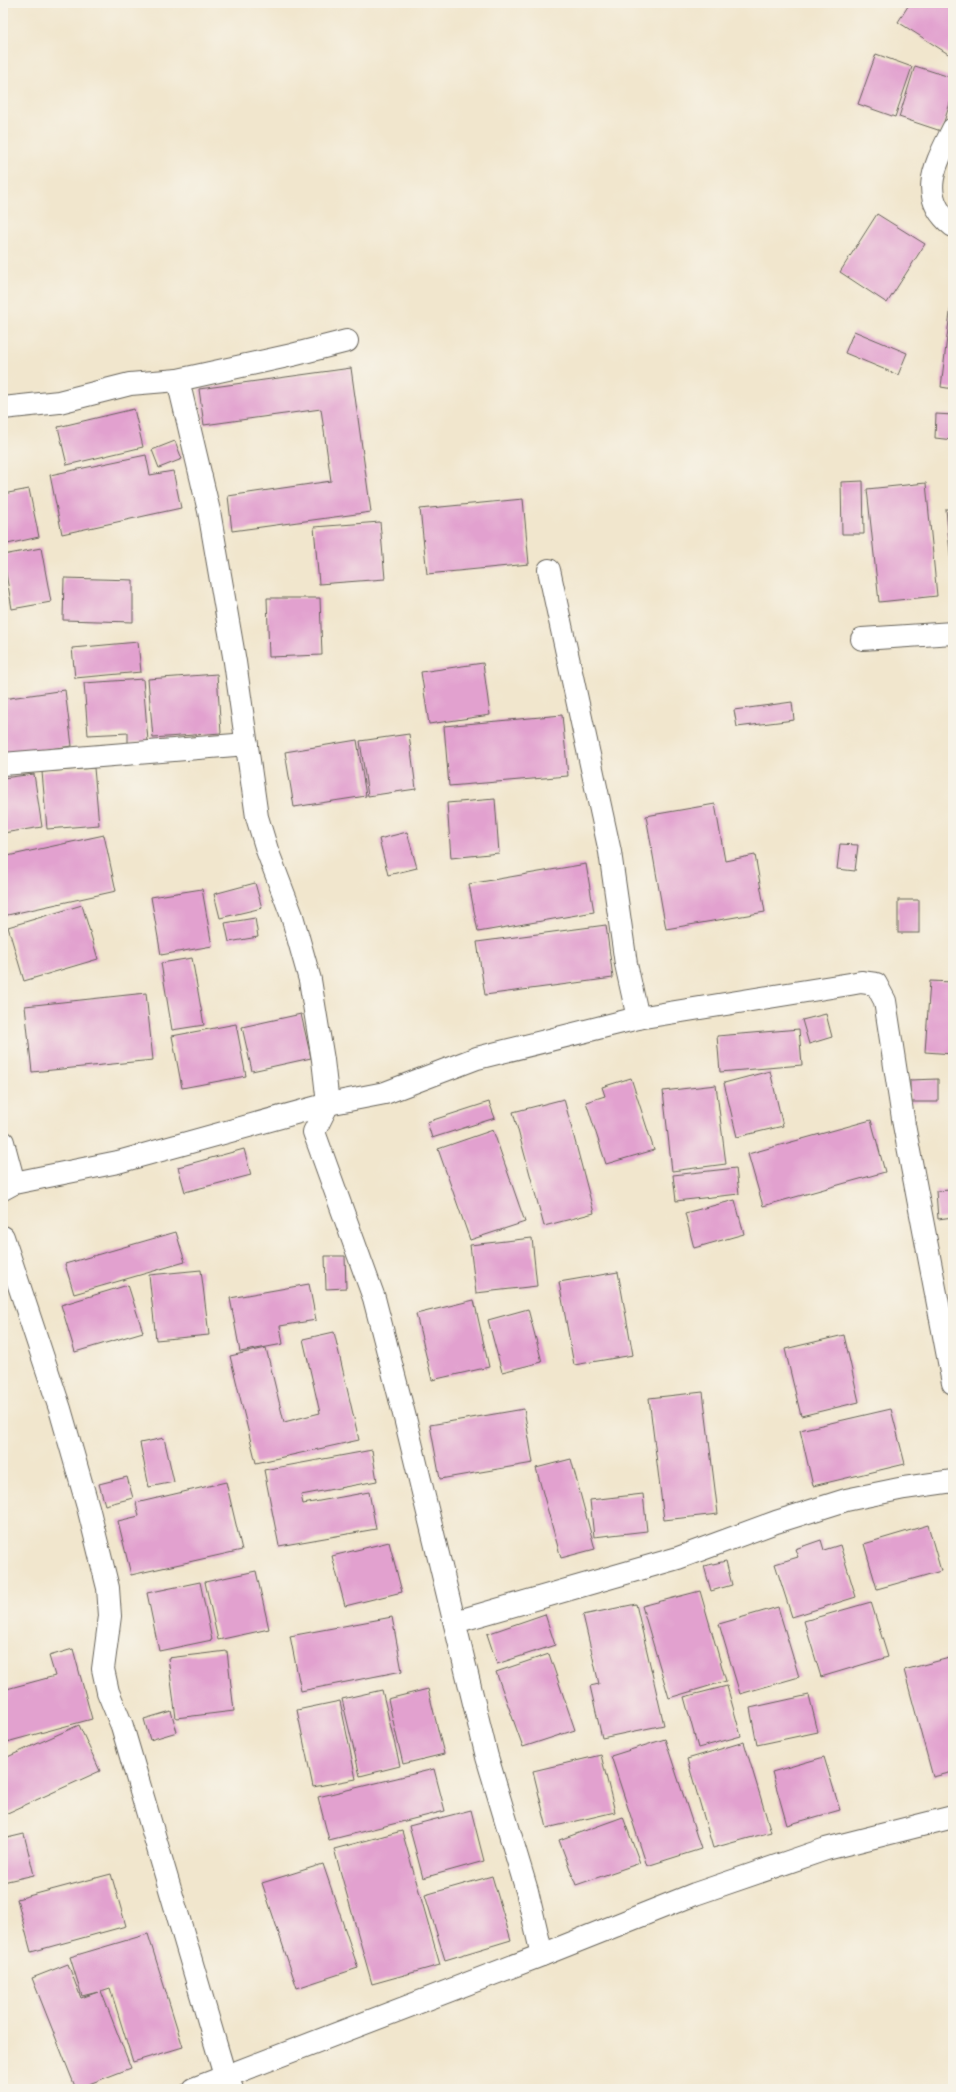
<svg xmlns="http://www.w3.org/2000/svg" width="956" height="2092" viewBox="0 0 956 2092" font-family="Itim,sans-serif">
<rect width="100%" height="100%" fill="#f7f3e8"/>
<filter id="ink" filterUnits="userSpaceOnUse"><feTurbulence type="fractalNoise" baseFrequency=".025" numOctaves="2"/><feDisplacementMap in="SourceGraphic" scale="8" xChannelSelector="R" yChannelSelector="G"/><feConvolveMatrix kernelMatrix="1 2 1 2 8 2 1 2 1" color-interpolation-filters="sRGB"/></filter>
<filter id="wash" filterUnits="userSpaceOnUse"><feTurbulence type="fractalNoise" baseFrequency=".012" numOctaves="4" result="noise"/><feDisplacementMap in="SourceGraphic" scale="16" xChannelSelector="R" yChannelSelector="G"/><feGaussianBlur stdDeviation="0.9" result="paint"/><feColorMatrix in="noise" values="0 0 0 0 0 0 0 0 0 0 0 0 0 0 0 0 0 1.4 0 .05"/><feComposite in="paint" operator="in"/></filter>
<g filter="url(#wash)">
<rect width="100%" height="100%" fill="#f1e6cd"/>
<g id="blocks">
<g fill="#e2a1cf">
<polygon points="910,3 953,3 953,57 898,22"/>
<polygon points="876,54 912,67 895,117 858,104"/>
<polygon points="915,66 953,78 953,94 941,131 899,117"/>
<polygon points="877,214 925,244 887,303 840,272"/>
<polygon points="952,296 953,296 953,389 941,387"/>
<polygon points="854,331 907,353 898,375 845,353"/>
<polygon points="351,368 371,512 232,531 228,496 331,481 321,409 204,425 199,389"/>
<polygon points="134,409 143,447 67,465 58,427"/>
<polygon points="936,414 953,415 953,440 935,438"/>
<polygon points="175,441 182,459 159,468 152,450"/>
<polygon points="146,455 150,475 173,471 181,508 62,534 50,475"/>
<polygon points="863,481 864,534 842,534 841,482"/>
<polygon points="926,483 937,596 879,602 867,489"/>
<polygon points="29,489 39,537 3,545 3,494"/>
<polygon points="523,499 529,564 427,574 420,509"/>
<polygon points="946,509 953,509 953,575 952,575"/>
<polygon points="380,522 385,579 319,584 314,527"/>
<polygon points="41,548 51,602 12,609 3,555"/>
<polygon points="64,578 133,580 133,622 63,620"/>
<polygon points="267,598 320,598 322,655 269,657"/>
<polygon points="138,642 141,672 75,678 72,648"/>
<polygon points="483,663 490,715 429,724 421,672"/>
<polygon points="217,674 221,733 153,738 148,679"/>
<polygon points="143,679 148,741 128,743 128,733 88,735 84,683"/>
<polygon points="65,690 72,746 3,755 3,699"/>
<polygon points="792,702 794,720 737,727 734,710"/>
<polygon points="562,715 568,776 449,786 444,726"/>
<polygon points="409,734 416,789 368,796 360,741"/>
<polygon points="357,740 366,796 294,807 285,752"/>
<polygon points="94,768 99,825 47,829 42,772"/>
<polygon points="34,774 42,827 3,833 3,778"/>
<polygon points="495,799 499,853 451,858 447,803"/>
<polygon points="715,804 725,861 755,855 765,912 666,929 646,816"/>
<polygon points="407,832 417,868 388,875 379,839"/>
<polygon points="104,835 116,891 3,916 3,857"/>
<polygon points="840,844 858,845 855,871 837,869"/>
<polygon points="586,864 594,912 478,932 469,884"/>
<polygon points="255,883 262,908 220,918 214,894"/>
<polygon points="202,889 212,946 161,955 151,897"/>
<rect x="898" y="900" width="21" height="33"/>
<polygon points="82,905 98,959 24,981 8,927"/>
<polygon points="255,918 258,937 229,942 225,923"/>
<polygon points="606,925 613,978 485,995 477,942"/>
<polygon points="192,958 204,1025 172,1030 161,963"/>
<polygon points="930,981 953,982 953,1054 925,1052"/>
<polygon points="146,993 153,1060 32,1072 25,1006"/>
<polygon points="301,1014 311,1058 252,1071 242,1027"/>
<polygon points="826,1014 832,1037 809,1044 802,1020"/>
<polygon points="236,1024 246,1076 182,1088 172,1036"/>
<polygon points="799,1029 802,1065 720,1072 717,1036"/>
<polygon points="770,1071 783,1126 737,1137 724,1083"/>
<polygon points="631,1078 654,1150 606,1164 586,1102 605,1096 602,1087"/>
<polygon points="938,1079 938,1102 910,1102 910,1080"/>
<polygon points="716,1085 726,1164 672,1171 663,1091"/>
<polygon points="564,1099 594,1213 544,1226 513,1112"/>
<polygon points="489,1102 495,1118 432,1138 427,1122"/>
<polygon points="871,1120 885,1172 763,1206 748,1154"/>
<polygon points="493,1130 525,1222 470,1240 438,1149"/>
<polygon points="244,1149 251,1175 185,1192 178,1167"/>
<polygon points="736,1168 739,1194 676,1201 673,1175"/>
<polygon points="951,1190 953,1217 938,1219 936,1191"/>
<polygon points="735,1200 744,1234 694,1248 685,1213"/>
<polygon points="176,1232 185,1262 74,1294 65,1264"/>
<polygon points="532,1238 537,1286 476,1293 470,1245"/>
<polygon points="325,1256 345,1256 346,1288 326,1289"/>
<polygon points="201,1270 209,1335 156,1340 149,1275"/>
<polygon points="618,1272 633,1355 574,1365 559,1282"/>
<polygon points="309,1284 316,1320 280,1326 283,1344 240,1352 230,1298"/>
<polygon points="128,1285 143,1332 75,1352 61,1305"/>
<polygon points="474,1300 489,1367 432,1380 416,1314"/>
<polygon points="528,1309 542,1362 502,1372 488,1320"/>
<polygon points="334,1332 359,1440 256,1463 230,1356 266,1348 284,1422 320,1413 303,1339"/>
<polygon points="844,1335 859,1402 801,1416 785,1349"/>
<polygon points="703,1392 718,1514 664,1520 649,1398"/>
<polygon points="524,1409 533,1463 440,1479 430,1425"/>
<polygon points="891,1409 905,1464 813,1486 800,1430"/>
<polygon points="164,1438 174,1482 149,1487 140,1443"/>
<polygon points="372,1450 377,1481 301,1495 303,1504 369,1492 376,1529 279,1546 264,1470"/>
<polygon points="571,1459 595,1549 561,1558 536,1468"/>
<polygon points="127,1477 133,1498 105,1505 99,1484"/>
<polygon points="226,1482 242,1550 131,1575 118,1521 139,1516 136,1503"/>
<polygon points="643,1494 647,1531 594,1537 590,1500"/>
<polygon points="928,1525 941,1571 877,1589 864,1544"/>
<polygon points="821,1540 824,1550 840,1545 856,1597 792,1617 775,1564 798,1557 795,1549"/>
<polygon points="389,1542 402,1592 345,1606 332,1556"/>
<polygon points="726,1561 732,1585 711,1591 704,1566"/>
<polygon points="256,1571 269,1629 218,1640 205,1582"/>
<polygon points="200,1582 212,1640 159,1651 147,1593"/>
<polygon points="700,1591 726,1681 669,1698 642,1606"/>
<polygon points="871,1602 888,1657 821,1677 804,1621"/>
<polygon points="636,1604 664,1725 602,1738 590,1686 599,1684 583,1615"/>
<polygon points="778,1607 799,1677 740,1694 719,1624"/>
<polygon points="545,1614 555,1645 497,1664 487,1634"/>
<polygon points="392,1617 402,1671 301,1691 290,1636"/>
<polygon points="73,1649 92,1719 3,1743 3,1690 55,1676 49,1656"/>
<polygon points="227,1651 234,1711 176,1718 168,1658"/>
<polygon points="549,1654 575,1730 523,1747 496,1672"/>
<polygon points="953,1657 953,1772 933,1777 904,1670"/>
<polygon points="727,1686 741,1736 698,1748 684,1697"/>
<polygon points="428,1689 444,1754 403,1764 388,1699"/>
<polygon points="382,1690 400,1766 360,1776 342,1699"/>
<polygon points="809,1695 818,1732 757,1745 750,1708"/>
<polygon points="340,1701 356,1779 313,1787 297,1710"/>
<polygon points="171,1711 177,1732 150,1740 144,1719"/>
<polygon points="79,1725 100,1771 3,1815 3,1759"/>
<polygon points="665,1739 701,1849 647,1866 611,1756"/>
<polygon points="744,1742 771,1832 713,1848 687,1759"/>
<polygon points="601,1755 615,1812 547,1828 533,1771"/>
<polygon points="824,1757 840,1810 787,1825 772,1772"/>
<polygon points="434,1769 445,1811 329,1840 318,1797"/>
<polygon points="471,1810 484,1861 423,1878 409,1826"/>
<polygon points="623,1817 640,1863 576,1885 559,1840"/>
<polygon points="402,1831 440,1965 372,1984 334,1849"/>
<polygon points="24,1834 34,1875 3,1882 3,1839"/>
<polygon points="323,1864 358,1968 297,1988 262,1883"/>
<polygon points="111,1874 126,1926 31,1952 17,1899"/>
<polygon points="492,1876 511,1940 445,1960 425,1895"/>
<polygon points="148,1934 183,2047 133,2062 110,1988 101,1991 131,2068 76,2089 32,1978 68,1964 81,1998 98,1992 82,1996 70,1957"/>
</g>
</g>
</g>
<g filter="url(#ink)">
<use href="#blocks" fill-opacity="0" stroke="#67635a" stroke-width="1"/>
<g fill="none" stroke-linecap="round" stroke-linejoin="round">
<defs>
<g id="minor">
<path d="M953 129C936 164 916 196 953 226"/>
<polyline points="178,380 209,511 235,662 257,817 267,850 292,916 310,980 323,1060 328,1104 314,1132 374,1298 405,1418 487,1757 527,1891 542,1955"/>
<polyline points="3,408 59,402 130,384 178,380 292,355 347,341"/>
<polyline points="549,570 610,852 626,964 638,1018"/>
<polyline points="862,639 953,633"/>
<polyline points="3,764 247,744"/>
<polyline points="3,1142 14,1183"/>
<polyline points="3,1189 14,1183 118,1162 328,1104 385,1093 477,1058 638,1018 850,984 861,982 876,984 885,1001 904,1125 953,1383"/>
<polyline points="3,1237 60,1409 88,1507 108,1588 110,1616 103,1669 108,1692 122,1726 225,2076 232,2089"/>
<polyline points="455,1622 678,1558 776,1522 846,1500 904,1488 953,1481"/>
<polyline points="193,2089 542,1955 695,1894 826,1849 953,1817"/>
</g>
</defs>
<use href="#minor" stroke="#67635a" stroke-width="24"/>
<use href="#minor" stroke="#fff" stroke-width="22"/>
</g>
</g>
<rect width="956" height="2092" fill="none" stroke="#f7f3e8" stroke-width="16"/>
</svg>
